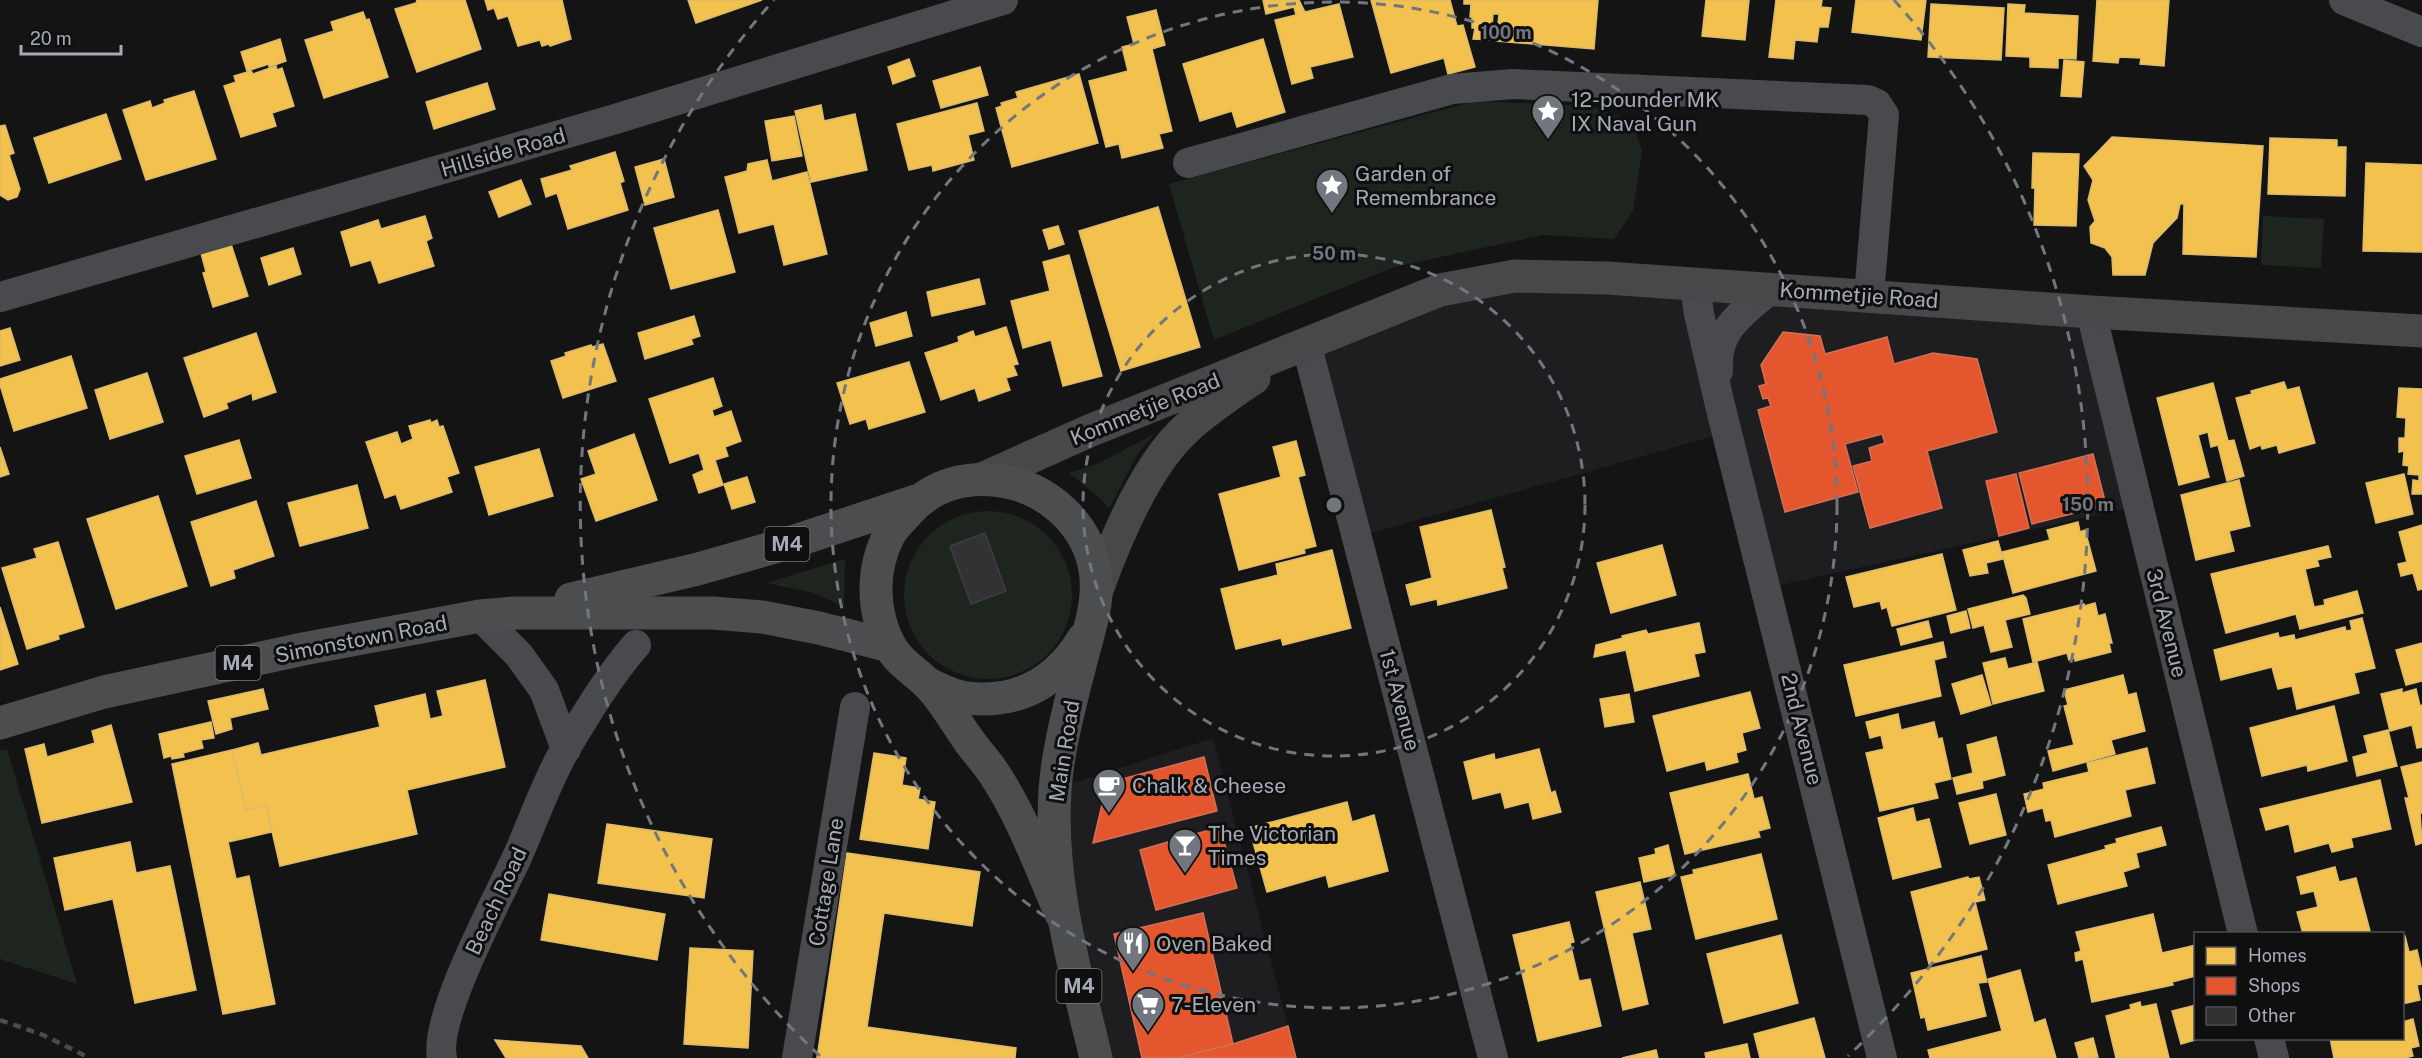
<svg xmlns="http://www.w3.org/2000/svg" width="2422" height="1058" viewBox="0 0 2422 1058" font-family="'Public Sans',sans-serif">
<rect width="100%" height="100%" fill="#141415"/>
<g fill="#1e1e20">
<polygon points="1515,276 2091,312 2138,506 1768,588 1728,432 1357,537 1306,343"/>
<polygon points="1213,738 1296,1058 1096,1058 1055,789"/>
</g>
<g fill="#1e251f">
<polygon points="1475,101 1590,106 1632,121 1642,151 1633,211 1614,239 1543,235 1394,267 1214,340 1169,184"/>
<polygon points="2263,216 2324,219 2321,268 2261,265"/>
<polygon points="1154,434 1138,453 1109,509 1102,500 1069,473 1097,464"/>
<circle cx="988" cy="595" r="84"/>
<polygon points="845,559 844,607 811,592 766,583"/>
<polygon points="7,749 77,984 0,959 0,751"/>
</g>
<g fill="#f2c14e" stroke="#dbba6d" stroke-width="1.5">
<polygon points="465,0 481,49 417,72 395,9 416,3 417,0"/>
<polygon points="485,0 562,0 571,39 550,46 549,44 542,46 540,40 518,46 508,16 498,19 494,8 488,10"/>
<polygon points="688,0 762,0 696,23"/>
<polygon points="1263,0 1299,0 1305,12 1339,4 1353,57 1310,67 1313,78 1292,84 1275,20 1296,15 1294,7 1266,14"/>
<polygon points="1371,0 1450,0 1457,26 1463,25 1475,67 1448,74 1444,58 1391,73"/>
<polygon points="1464,0 1598,0 1594,49 1496,41 1499,14 1493,14 1491,40 1473,39 1475,28 1472,28 1472,17 1470,17 1471,4 1464,4"/>
<polygon points="1706,0 1749,0 1745,40 1702,36"/>
<polygon points="1776,0 1822,0 1821,7 1831,8 1828,27 1819,27 1817,42 1795,40 1793,59 1769,57"/>
<polygon points="1856,0 1926,0 1921,40 1852,32"/>
<polygon points="2097,0 2169,0 2164,66 2140,64 2141,58 2119,57 2118,63 2093,61"/>
<polygon points="1931,4 2004,8 2001,60 1928,57"/>
<polygon points="2008,4 2025,5 2024,13 2078,16 2076,59 2058,58 2058,68 2030,67 2030,57 2006,56"/>
<polygon points="1156,10 1165,45 1152,49 1172,131 1159,134 1163,148 1122,158 1119,144 1106,147 1089,81 1128,71 1122,47 1134,44 1127,17"/>
<polygon points="363,12 366,20 369,19 388,77 324,98 305,40 334,31 331,22"/>
<polygon points="280,39 286,61 269,67 269,64 247,71 241,52"/>
<polygon points="1263,39 1285,112 1237,127 1232,111 1200,121 1183,64"/>
<polygon points="909,59 915,76 893,84 888,67"/>
<polygon points="2064,60 2084,62 2081,97 2061,96"/>
<polygon points="276,66 277,70 282,68 294,106 272,113 276,126 241,137 224,86 236,82 234,76 251,71 253,74"/>
<polygon points="980,67 988,95 941,108 933,81"/>
<polygon points="1079,74 1098,143 1012,167 996,108 1002,106 1001,103 1018,98 1016,92"/>
<polygon points="487,83 495,109 434,129 426,102"/>
<polygon points="194,91 216,159 146,180 123,110 150,101 152,108 165,103 164,100"/>
<polygon points="977,103 984,131 968,135 974,160 933,171 932,165 909,170 897,124"/>
<polygon points="821,105 824,121 855,114 867,170 811,182 795,111"/>
<polygon points="106,114 121,159 49,183 34,138"/>
<polygon points="794,116 802,156 772,161 765,121"/>
<polygon points="5,125 14,153 9,155 20,189 17,197 8,200 0,195 0,126"/>
<polygon points="2112,137 2263,146 2256,257 2183,254 2184,204 2180,204 2177,218 2153,243 2145,275 2113,275 2112,257 2105,248 2091,243 2090,227 2095,221 2088,200 2093,180 2084,166"/>
<polygon points="2270,138 2337,140 2337,147 2346,147 2345,196 2268,194"/>
<polygon points="615,152 624,181 620,183 628,210 568,229 557,193 546,197 541,179 572,170 570,166"/>
<polygon points="2033,153 2079,154 2076,226 2034,225 2035,188 2032,188"/>
<polygon points="664,159 674,197 645,205 635,167"/>
<polygon points="767,160 772,181 807,172 827,254 784,265 774,224 739,233 725,177 747,171 748,164"/>
<polygon points="2366,163 2422,165 2422,252 2363,251"/>
<polygon points="521,180 531,204 499,217 489,192"/>
<polygon points="1158,207 1200,347 1121,371 1079,231"/>
<polygon points="718,210 735,272 671,289 654,228"/>
<polygon points="425,216 432,238 426,241 434,266 379,283 371,260 351,266 341,232 378,220 381,229"/>
<polygon points="1058,226 1064,244 1049,249 1043,230"/>
<polygon points="231,244 248,296 213,307 203,273 206,272 201,253"/>
<polygon points="293,248 301,274 269,285 261,258"/>
<polygon points="1069,255 1102,376 1063,386 1051,340 1023,348 1011,301 1050,291 1043,262"/>
<polygon points="979,279 985,304 932,316 927,292"/>
<polygon points="906,312 912,336 876,346 870,323"/>
<polygon points="694,316 700,336 691,339 693,344 645,359 638,333"/>
<polygon points="1006,327 1018,364 1013,365 1017,375 1006,378 1010,390 979,401 975,388 941,400 925,353 959,342 958,337 973,331 975,337"/>
<polygon points="10,328 20,360 0,366 0,331"/>
<polygon points="256,333 276,392 253,400 252,393 226,403 228,408 204,417 184,358"/>
<polygon points="603,344 616,381 563,398 551,361 566,356 565,353 591,345 592,347"/>
<polygon points="71,356 87,408 14,431 0,385 0,379"/>
<polygon points="909,362 925,412 869,429 866,419 850,424 837,383"/>
<polygon points="147,373 163,422 110,439 95,390"/>
<polygon points="713,378 722,406 712,410 714,417 731,411 741,441 725,447 728,456 715,460 723,485 699,493 693,475 704,470 699,453 670,463 649,399"/>
<polygon points="2284,382 2287,390 2299,387 2315,443 2279,453 2277,445 2262,449 2261,445 2250,449 2236,398 2252,394 2251,391"/>
<polygon points="2213,383 2228,441 2234,440 2244,476 2227,481 2218,445 2211,447 2208,432 2198,435 2209,477 2179,485 2157,398"/>
<polygon points="2399,388 2422,389 2422,494 2412,494 2413,480 2419,481 2419,475 2408,474 2409,466 2403,465 2404,451 2399,452 2399,438 2405,438 2406,418 2397,417"/>
<polygon points="430,420 431,423 437,420 439,427 443,426 459,473 447,477 452,492 401,509 396,494 385,498 366,442 397,432 401,444 413,439 409,426"/>
<polygon points="634,434 657,500 596,521 581,479 596,474 588,451"/>
<polygon points="239,440 251,478 197,494 185,456"/>
<polygon points="1296,441 1305,475 1298,477 1316,546 1304,549 1305,553 1239,570 1219,494 1281,477 1273,447"/>
<polygon points="0,447 9,474 0,477"/>
<polygon points="539,449 553,496 489,515 475,467"/>
<polygon points="2404,474 2413,514 2376,523 2366,483"/>
<polygon points="747,477 755,502 732,509 724,484"/>
<polygon points="2239,480 2250,526 2229,531 2234,551 2196,560 2181,495"/>
<polygon points="357,485 368,528 300,546 288,503"/>
<polygon points="158,496 187,586 116,609 87,519"/>
<polygon points="256,501 274,556 233,570 235,578 211,586 191,522"/>
<polygon points="1491,510 1505,567 1502,568 1507,588 1438,605 1437,599 1411,605 1406,585 1432,578 1420,527"/>
<polygon points="2078,522 2080,532 2085,530 2096,571 2013,593 2002,552 2050,540 2047,530"/>
<polygon points="2422,525 2422,589 2418,590 2413,573 2401,576 2398,564 2407,562 2399,532"/>
<polygon points="1998,541 2003,559 1986,563 1988,573 1970,576 1963,550"/>
<polygon points="58,542 84,627 58,635 59,639 27,649 2,568 37,558 34,549"/>
<polygon points="1662,545 1676,595 1611,613 1597,563"/>
<polygon points="2328,546 2331,557 2317,560 2319,566 2305,569 2314,607 2325,605 2324,600 2357,591 2363,613 2300,629 2296,614 2226,633 2211,574"/>
<polygon points="1332,550 1351,628 1283,645 1281,638 1236,649 1221,589 1278,575 1276,564"/>
<polygon points="1942,554 1956,610 1892,626 1887,607 1882,609 1880,601 1854,607 1846,577"/>
<polygon points="2023,595 2026,598 2030,614 2005,620 2012,647 1991,652 1984,625 1973,628 1968,609"/>
<polygon points="2095,603 2098,616 2105,614 2112,643 2109,643 2111,652 2075,661 2075,658 2069,660 2067,653 2033,662 2023,619 2084,604 2084,606"/>
<polygon points="0,607 18,664 0,670"/>
<polygon points="1966,611 1970,628 1951,633 1947,616"/>
<polygon points="2362,618 2375,668 2354,673 2359,693 2297,709 2292,686 2278,689 2272,667 2221,680 2214,650 2278,633 2279,638 2294,635 2295,640 2345,627 2346,631 2352,630 2350,621"/>
<polygon points="1928,621 1932,637 1901,645 1897,629"/>
<polygon points="1699,623 1705,652 1694,654 1699,676 1635,691 1626,650 1594,657 1596,645 1623,638 1622,636 1646,630 1648,634"/>
<polygon points="1943,642 1946,657 1934,660 1941,696 1856,716 1844,665"/>
<polygon points="2422,643 2422,681 2406,685 2396,650"/>
<polygon points="2005,658 2008,669 2037,662 2044,691 1993,704 1983,663"/>
<polygon points="1982,675 1991,705 1961,714 1952,684"/>
<polygon points="2123,675 2128,695 2136,693 2145,731 2111,740 2115,754 2053,771 2048,751 2074,745 2064,706 2068,705 2064,690"/>
<polygon points="485,680 505,767 407,790 417,834 280,866 266,805 246,810 232,750 258,743 261,755 380,727 375,706 425,694 430,719 443,716 437,691"/>
<polygon points="263,689 268,709 230,718 232,729 216,734 208,701"/>
<polygon points="2402,689 2402,693 2416,689 2420,706 2422,705 2422,747 2417,748 2412,725 2390,731 2381,694"/>
<polygon points="1750,692 1760,728 1742,733 1746,750 1736,753 1738,762 1707,770 1705,761 1667,771 1653,716"/>
<polygon points="1629,694 1634,722 1605,727 1600,699"/>
<polygon points="2334,706 2347,761 2308,771 2307,765 2262,776 2250,728"/>
<polygon points="1898,714 1901,730 1934,722 1938,739 1942,738 1951,779 1934,783 1938,798 1880,811 1866,753 1884,749 1881,735 1870,738 1866,722"/>
<polygon points="211,722 214,738 201,740 203,748 183,753 184,757 172,759 171,756 164,758 159,734"/>
<polygon points="111,725 132,802 42,823 25,749 44,744 47,757 95,743 92,731"/>
<polygon points="2388,730 2397,766 2357,776 2353,757 2368,753 2364,736"/>
<polygon points="1996,737 2005,775 1982,781 1983,788 1957,794 1953,778 1973,773 1967,745"/>
<polygon points="2147,748 2155,783 2125,790 2131,816 2055,837 2051,820 2046,821 2043,808 2028,812 2024,794 2044,789 2043,783 2089,772 2087,763"/>
<polygon points="1539,749 1551,793 1555,791 1561,812 1533,819 1529,802 1505,808 1501,792 1473,799 1464,762 1494,754 1495,760"/>
<polygon points="232,750 246,810 266,805 272,832 228,842 236,879 249,876 275,1004 223,1014 172,764"/>
<polygon points="874,753 906,758 902,785 920,788 918,799 935,802 928,849 860,839"/>
<polygon points="2422,762 2422,813 2420,813 2422,843 2416,845 2405,798 2409,798 2401,767"/>
<polygon points="1748,774 1754,799 1762,797 1770,828 1758,831 1760,837 1685,854 1670,793"/>
<polygon points="2380,780 2391,829 2351,838 2353,847 2332,852 2329,843 2295,852 2289,824 2266,830 2260,809"/>
<polygon points="1996,794 2006,835 1970,844 1959,803"/>
<polygon points="1347,802 1352,822 1374,815 1388,871 1329,887 1326,875 1267,892 1249,828"/>
<polygon points="1913,808 1916,822 1929,819 1941,867 1893,879 1878,818"/>
<polygon points="607,824 712,839 704,898 598,883"/>
<polygon points="2161,827 2166,845 2136,853 2139,867 2123,872 2127,886 2058,904 2048,865 2106,849 2105,846 2117,843 2116,839"/>
<polygon points="130,842 136,873 170,866 196,990 135,1003 113,899 65,910 54,858"/>
<polygon points="1668,845 1675,875 1644,882 1639,858 1656,854 1655,849"/>
<polygon points="847,853 980,872 972,926 884,913 867,1027 1016,1048 1015,1058 817,1058"/>
<polygon points="1761,854 1777,919 1696,939 1681,877 1694,874 1693,870"/>
<polygon points="2335,867 2339,882 2356,878 2370,931 2361,934 2303,934 2297,912 2318,907 2314,891 2301,894 2297,877"/>
<polygon points="1968,877 1969,879 1979,877 1985,900 1975,902 1987,949 1929,964 1911,892"/>
<polygon points="1640,882 1651,929 1632,933 1648,1004 1623,1010 1596,892"/>
<polygon points="549,894 665,914 657,960 541,940"/>
<polygon points="2153,914 2162,953 2196,945 2196,976 2172,982 2173,985 2092,1002 2083,959 2076,961 2075,953 2081,951 2076,932"/>
<polygon points="1569,922 1574,942 1570,943 1579,981 1590,979 1601,1026 1538,1041 1513,935"/>
<polygon points="1781,935 1798,1003 1724,1023 1707,954"/>
<polygon points="2402,936 2405,936 2409,952 2417,950 2422,972 2422,984 2417,985 2420,1000 2402,1004"/>
<polygon points="690,948 753,951 748,1048 684,1044"/>
<polygon points="1981,956 1987,982 1978,983 1986,1016 1928,1030 1925,1017 1921,1018 1911,973"/>
<polygon points="2020,970 2034,1023 2045,1019 2056,1058 1930,1058 1928,1050 2002,1031 1988,979"/>
<polygon points="2140,1002 2141,1007 2156,1004 2169,1058 2116,1058 2106,1016 2131,1009 2130,1005"/>
<polygon points="2196,1005 2196,1038 2202,1038 2181,1044 2172,1011"/>
<polygon points="1814,1018 1825,1058 1760,1058 1754,1034"/>
<polygon points="2413,1019 2419,1046 2411,1048 2413,1056 2405,1058 2334,1058 2330,1038 2402,1038 2402,1022"/>
<polygon points="2093,1038 2098,1057 2079,1058 2075,1043"/>
<polygon points="495,1040 581,1046 588,1058 506,1058"/>
<polygon points="1747,1044 1750,1058 1706,1058 1705,1053"/>
<polygon points="1656,1050 1658,1058 1622,1058"/>
</g>
<g fill="#e4572e" stroke="#d17057" stroke-width="1.5">
<polygon points="1783,332 1820,336 1825,354 1887,337 1894,364 1933,353 1977,359 1997,432 1927,451 1942,508 1870,528 1853,466 1872,461 1869,448 1885,443 1882,434 1845,444 1858,492 1785,512 1758,410 1771,406 1768,398 1763,399 1759,386 1766,384 1761,365"/>
<polygon points="2093,454 2106,505 2032,524 2019,473"/>
<polygon points="2016,474 2029,528 1999,536 1986,481"/>
<polygon points="1204,757 1217,811 1093,843 1107,783"/>
<polygon points="1220,827 1237,888 1156,910 1140,850"/>
<polygon points="1203,913 1233,1044 1177,1058 1142,1058 1114,934"/>
<polygon points="1288,1026 1296,1058 1177,1058 1233,1044"/>
</g>
<polygon fill="#323234" stroke="#3d3e41" stroke-width="1.5" points="985,533 1006,591 971,604 950,546"/>
<g fill="none" stroke-linecap="round" stroke-linejoin="round">
<g stroke="#494a4d" stroke-width="30">
<polyline points="2344,0 2422,32"/>
<polyline points="1188,163 1452,89 1513,84 1868,100 1877,104 1884,115 1869,296"/>
<polyline points="1695,284 1699,314 1719,401 1882,1058"/>
<polyline points="0,297 612,120 1003,0"/>
<polyline points="2091,312 2243,934"/>
<polyline points="1306,343 1493,1058"/>
<path d="M1718 371C1715 329 1742 314 1770 289"/>
<polyline points="480,616 519,655 544,690 566,749"/>
<polyline points="2269,1038 2274,1058"/>
<path d="M442 1058C433 1017 499 897 518 855 534 819 547 780 567 746 588 711 609 676 636 645"/>
<polyline points="797,1058 855,707"/>
</g>
<g stroke="#48484b" stroke-width="33">
<polyline points="984,478 1089,431 1440,290 1515,276 1607,278 2091,312 2422,331"/>
<path d="M1097 590C1115 540 1147 463 1188 427 1208 409 1232 393 1254 378"/>
</g>
<g stroke="#4b4d4f" stroke-width="33">
<polyline points="571,599 698,569 789,543 916,501"/>
<path d="M928 684C940 689 955 697 967 698 1019 704 1057 682 1083 639"/>
<polyline points="0,723 104,692 303,649 480,616 514,613 713,613 762,617 819,628 890,646"/>
<path d="M1061 914C1040 866 1022 815 993 772 985 760 975 750 967 738 955 721 943 699 928 684 915 671 899 663 890 646 872 612 871 570 889 535 893 527 902 519 908 512 934 483 970 475 1007 482 1048 490 1084 522 1094 564 1102 599 1088 632 1080 665 1070 705 1058 748 1055 790 1049 882 1075 970 1096 1058"/>
</g>
<polyline stroke="#494b4d" stroke-width="4.5" stroke-dasharray="8 6" stroke-linecap="butt" points="0,1020 43,1035 90,1058"/>
</g>
<g fill="none" stroke="#72767e" stroke-width="3" stroke-dasharray="10 8">
<circle cx="1334" cy="505" r="251"/>
<circle cx="1334" cy="505" r="503"/>
<path d="M820 1056A754 754 0 0 1 774 0M1894 0A754 754 0 0 1 1848 1056"/>
</g>
<defs>
<symbol id="sight-pin" viewBox="-11 -11 22 30"><path d="M0 17L-7.5 6A9.5 9.5 0 1 1 7.5 6Z" fill="#72767e" stroke="#0f0f10"/><path d="M0-6L1.8-2.2L6-1.7L2.9 1.2L3.7 5.4L0 3.3L-3.7 5.4L-2.9 1.2L-6-1.7L-1.8-2.2Z" fill="#fff"/></symbol>
<symbol id="cafe-pin" viewBox="-11 -11 22 30"><path d="M0 17L-7.5 6A9.5 9.5 0 1 1 7.5 6Z" fill="#72767e" stroke="#0f0f10"/><path d="M-5.5-4.5H6V0H3Q3 3.5 0 3.5H-2.5Q-5.5 3.5-5.5 0ZM3-3.2v2h1.7v-2ZM-6 4.5H4V6H-6Z" fill="#fff"/></symbol>
<symbol id="bar-pin" viewBox="-11 -11 22 30"><path d="M0 17L-7.5 6A9.5 9.5 0 1 1 7.5 6Z" fill="#72767e" stroke="#0f0f10"/><path d="M-6-5H6L.8 .8V4.5H3.5V6h-7V4.5H-.8V.8Z" fill="#fff"/></symbol>
<symbol id="restaurant-pin" viewBox="-11 -11 22 30"><path d="M0 17L-7.5 6A9.5 9.5 0 1 1 7.5 6Z" fill="#72767e" stroke="#0f0f10"/><path d="M-5-6h1v4h1v-4h1v4h1v-4h1v5L-1.5 .5V6h-2V.5L-5-1ZM5-6V6H3V1.5H1.5Q1.5-4 5-6Z" fill="#fff"/></symbol>
<symbol id="supermarket-pin" viewBox="-11 -11 22 30"><path d="M0 17L-7.5 6A9.5 9.5 0 1 1 7.5 6Z" fill="#72767e" stroke="#0f0f10"/><path d="M-6-5.5h2.5l.6 2H6L4.5 2H-2.5L-4.4-4H-6ZM-1.5 3.2a1.3 1.3 0 1 0 .1 0ZM3 3.2a1.3 1.3 0 1 0 .1 0Z" fill="#fff"/></symbol>
</defs>
<g fill-rule="evenodd">
<use href="#sight-pin" x="1529" y="92" width="38" height="52"/>
<use href="#sight-pin" x="1313" y="166" width="38" height="52"/>
<use href="#cafe-pin" x="1090" y="766" width="38" height="52"/>
<use href="#bar-pin" x="1166" y="826" width="38" height="52"/>
<use href="#restaurant-pin" x="1114" y="924" width="38" height="52"/>
<use href="#supermarket-pin" x="1129" y="985" width="38" height="52"/>
</g>
<g text-anchor="middle" dominant-baseline="central" stroke-width="6" stroke-linejoin="round" paint-order="stroke">
<g fill="#0f0f10" stroke="#787c84" stroke-width="1.5">
<rect x="764.5" y="527" width="45" height="34" rx="4.5"/>
<rect x="215.5" y="646" width="45" height="34" rx="4.5"/>
<rect x="1056.5" y="969" width="45" height="34" rx="4.5"/>
</g>
<g font-size="20" font-weight="bold" fill="#a5abb6">
<text x="787" y="544">M4</text>
<text x="238" y="663">M4</text>
<text x="1079" y="986">M4</text>
</g>
<g font-size="21" fill="#a5abb6" stroke="#0f0f10" text-anchor="start">
<text x="1571" y="99">12-pounder MK<tspan x="1571" dy="24">IX Naval Gun</tspan></text>
<text x="1355" y="173">Garden of<tspan x="1355" dy="24">Remembrance</tspan></text>
<text x="1132" y="785">Chalk &amp; Cheese</text>
<text x="1208" y="833">The Victorian<tspan x="1208" dy="24">Times</tspan></text>
<text x="1156" y="943">Oven Baked</text>
<text x="1171" y="1004">7-Eleven</text>
</g>
<g font-size="21" fill="#a5abb6" stroke="#0f0f10">
<text transform="translate(503 152) rotate(-16)">Hillside Road</text>
<text transform="translate(1859 295) rotate(4)">Kommetjie Road</text>
<text transform="translate(1145 409) rotate(-22)">Kommetjie Road</text>
<text transform="translate(2167 623) rotate(76)">3rd Avenue</text>
<text transform="translate(361 639) rotate(-11)">Simonstown Road</text>
<text transform="translate(1400 700) rotate(75)">1st Avenue</text>
<text transform="translate(1802 729) rotate(76)">2nd Avenue</text>
<text transform="translate(1064 751) rotate(-81)">Main Road</text>
<text transform="translate(826 882) rotate(-81)">Cottage Lane</text>
<text transform="translate(496 901) rotate(-65)">Beach Road</text>
</g>
</g>
<circle cx="1334" cy="505" r="9" fill="#72767e" stroke="#0f0f10" stroke-width="3"/>
<g font-size="18" text-anchor="middle" font-weight="bold" fill="#72767e" stroke="#0f0f10" stroke-width="6" stroke-linejoin="round" paint-order="stroke">
<text x="1506" y="39">100 m</text>
<text x="1334" y="260">50 m</text>
<text x="2088" y="511">150 m</text>
</g>
<rect x="2194" y="932" width="210" height="108" fill="#0f0f10" stroke="#4b4d52" stroke-width="1.5"/>
<rect x="2206" y="947" width="30" height="18" fill="#f2c14e" stroke="#4b4d52" stroke-width="1.5"/>
<text x="2248" y="962" font-size="18" fill="#a5abb6">Homes</text>
<rect x="2206" y="977" width="30" height="18" fill="#e4572e" stroke="#4b4d52" stroke-width="1.5"/>
<text x="2248" y="992" font-size="18" fill="#a5abb6">Shops</text>
<rect x="2206" y="1007" width="30" height="18" fill="#323234" stroke="#4b4d52" stroke-width="1.5"/>
<text x="2248" y="1022" font-size="18" fill="#a5abb6">Other</text>
<path d="M21 45v9h100v-9" fill="none" stroke="#a5abb6" stroke-width="3"/>
<text x="30" y="45" font-size="18" fill="#a5abb6" stroke="#0f0f10" stroke-width="4.5" paint-order="stroke">20 m</text>
</svg>
